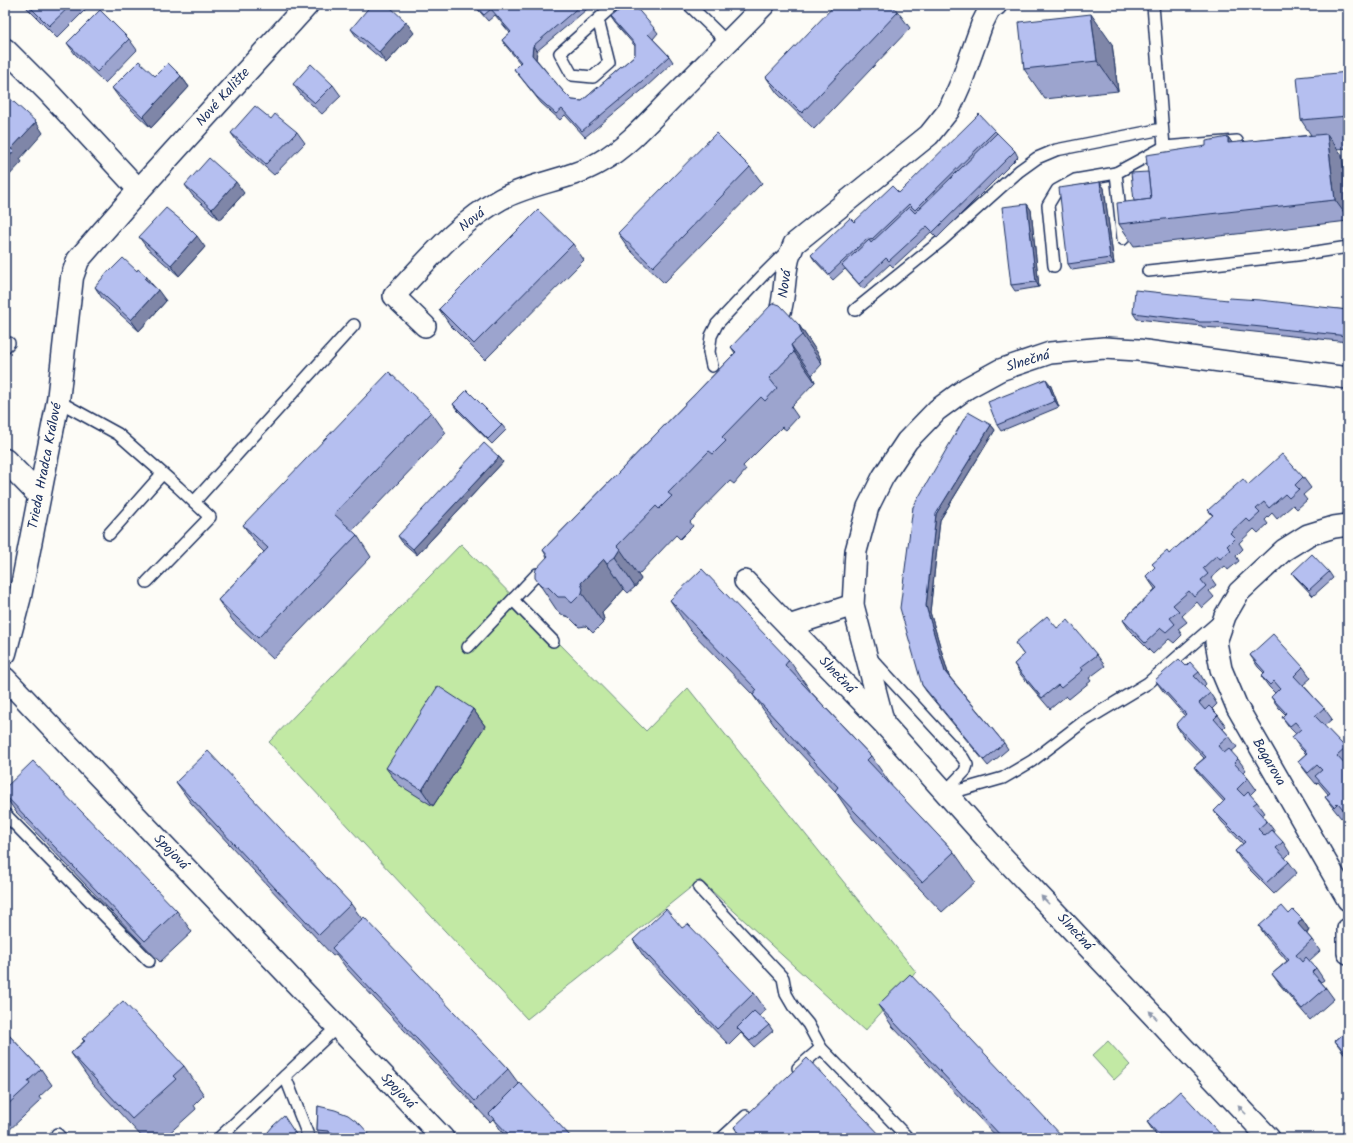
<svg xmlns="http://www.w3.org/2000/svg" width="1353" height="1143" viewBox="0 0 1353 1143" font-family="Kalam,sans-serif">
<rect width="100%" height="100%" fill="#fdfcf7"/>
<filter id="ink" filterUnits="userSpaceOnUse"><feTurbulence type="fractalNoise" baseFrequency=".025" numOctaves="2"/><feDisplacementMap in="SourceGraphic" scale="8" xChannelSelector="R" yChannelSelector="G"/><feConvolveMatrix kernelMatrix="1 2 1 2 8 2 1 2 1" color-interpolation-filters="sRGB"/></filter>
<g filter="url(#ink)">
<g fill="#c2e9a4" stroke="#6e8c81">
<polygon points="461,544 646,731 688,688 916,972 865,1031 700,880 527,1019 269,742"/>
<polygon points="1108,1041 1130,1065 1114,1080 1092,1056"/>
</g>
<g fill="none" stroke-linecap="round" stroke-linejoin="round">
<defs>
<g id="service">
<polyline points="689,5 727,42"/>
<polyline points="1153,5 1164,147 1237,141"/>
<polyline points="598,19 609,63 593,77 572,75 560,53 614,5"/>
<polyline points="1123,239 1116,173 1164,147"/>
<polyline points="1054,266 1048,205 1057,190 1075,180 1116,173"/>
<polyline points="1148,271 1297,255 1348,247"/>
<polyline points="855,310 942,240 1019,171 1037,158 1056,150 1162,129"/>
<polyline points="5,347 9,343"/>
<polyline points="712,366 709,352 711,336 717,324 764,274 788,250"/>
<polyline points="58,401 118,434 178,487 210,517 147,582"/>
<polyline points="194,502 354,325"/>
<polyline points="109,534 162,474"/>
<polyline points="513,600 553,641"/>
<polyline points="468,647 537,574"/>
<polyline points="870,657 963,758 967,765 965,771 945,792"/>
<polyline points="947,794 1003,778 1032,761 1083,722 1148,683 1220,620"/>
<polyline points="5,814 149,961"/>
<polyline points="699,888 783,978 786,994 793,1006 808,1024 821,1048"/>
<polyline points="798,1068 821,1048 908,1138"/>
<polyline points="285,1076 309,1138"/>
<polyline points="57,1134 61,1138"/>
<polyline points="219,1138 337,1027"/>
<polyline points="722,1138 746,1116"/>
</g>
<g id="minor">
<polyline points="5,49 50,94 139,190"/>
<path d="M425 326 394 296C427 261 459 222 501 199 533 182 570 180 600 162 628 146 650 120 672 98 703 67 734 36 764 5"/>
<path d="M768 332C787 313 782 286 788 261 789 255 792 250 794 244L929 135 949 110 961 83 982 24 990 8 996 5"/>
<polyline points="1348,525 1334,527 1308,535 1284,550 1239,592 1225,616 1216,642 1221,669 1237,707 1348,900"/>
<polyline points="745,581 882,722"/>
<polyline points="789,626 853,605"/>
<polyline points="5,678 443,1138"/>
<polyline points="1348,929 1348,953"/>
<polyline points="1269,1138 1003,857 884,724 853,605 856,551 868,507 883,477 907,441 937,410 967,388 1000,370 1050,353 1104,348 1138,350 1348,378"/>
</g>
<g id="tertiary">
<polyline points="5,460 39,495"/>
<polyline points="5,653 20,596 58,401 72,277 78,260 139,190 307,5"/>
</g>
</defs>
<use href="#service" stroke="#1b2f5e" stroke-width="14"/>
<use href="#minor" stroke="#1b2f5e" stroke-width="24"/>
<use href="#tertiary" stroke="#1b2f5e" stroke-width="25"/>
<use href="#service" stroke="#fdfcf7" stroke-width="11"/>
<use href="#minor" stroke="#fdfcf7" stroke-width="21"/>
<use href="#tertiary" stroke="#fdfcf7" stroke-width="22"/>
</g>
<g fill="#9ca4ce" stroke="#1b2f5e">
<polygon points="24,5 90,5 57,38"/>
<polygon points="474,5 592,5 537,51 536,59 563,91 572,100 582,101 635,55 635,46 615,23 611,17 654,28 658,33 653,39 669,56 673,62 646,87 585,137 565,115 560,120 541,103 514,69 520,63 506,46 502,40 510,33 495,15 488,21"/>
<polygon points="898,12 910,28 814,129 777,93 766,77"/>
<polygon points="351,29 414,33 386,63 359,40"/>
<polygon points="129,39 137,50 105,83 75,54 67,43"/>
<polygon points="1112,44 1118,91 1045,99 1024,69"/>
<polygon points="1348,72 1348,148 1337,149 1342,155 1348,207 1348,221 1134,246 1119,224 1134,201 1148,172 1228,137 1232,143 1311,135 1301,120"/>
<polygon points="155,76 181,76 189,87 151,128 120,99 112,88"/>
<polygon points="293,84 333,85 341,96 322,114 301,95"/>
<polygon points="995,131 1015,151 1018,157 937,238 931,232 893,267 890,264 863,289 845,269 833,280 815,261 811,255 854,222 899,193"/>
<polygon points="297,132 305,143 274,175 239,144 231,133"/>
<polygon points="750,167 762,183 664,283 629,249 618,233"/>
<polygon points="1100,182 1104,188 1114,264 1072,270 1068,264"/>
<polygon points="185,185 244,193 220,220 193,196"/>
<polygon points="1027,204 1031,210 1039,287 1015,291 1011,285"/>
<polygon points="139,237 205,247 179,276 147,248"/>
<polygon points="573,244 584,260 485,360 450,325 439,309"/>
<polygon points="110,271 152,284 166,301 139,331 102,298 95,287"/>
<polygon points="1228,300 1348,310 1348,342 1217,328 1202,327 1202,326 1137,319 1133,313"/>
<polygon points="799,325 819,355 822,364 812,375 815,382 791,407 798,417 786,430 782,427 743,466 746,470 734,484 730,481 690,522 693,526 680,539 676,535 638,575 641,579 635,587 628,593 624,589 602,613 604,619 603,623 593,633 586,626 579,627 569,617 563,615 558,612 538,582 547,557 543,550 735,353 731,347"/>
<polygon points="1050,384 1059,407 1001,431 997,425"/>
<polygon points="453,404 502,425 506,430 492,444 457,410"/>
<polygon points="431,412 446,433 352,531 357,535 371,557 273,659 233,621 218,600 264,552 258,546 243,525"/>
<polygon points="991,425 995,430 940,520 930,612 949,676 1004,743 1008,749 988,766 926,691 922,685 913,507"/>
<polygon points="499,457 503,462 417,555 402,542 398,536"/>
<polygon points="1303,477 1311,488 1303,495 1307,500 1297,509 1293,505 1277,519 1272,513 1265,520 1268,524 1258,533 1254,529 1239,543 1243,549 1236,556 1239,561 1228,570 1225,566 1211,578 1216,585 1209,591 1214,597 1202,608 1197,602 1182,616 1187,622 1178,629 1182,635 1174,643 1169,639 1153,654 1130,631 1123,620 1155,589 1146,576 1155,567 1152,564 1169,554 1213,516 1208,510 1248,485"/>
<polygon points="1329,572 1333,578 1313,596 1296,578 1292,573"/>
<polygon points="670,600 789,660 810,690 810,691 871,756 892,786 891,786 954,852 975,882 942,912 855,821 835,791 774,725 753,695 690,630"/>
<polygon points="1057,628 1097,655 1105,666 1089,678 1091,681 1069,699 1066,696 1050,709 1021,675 1014,664 1024,655 1015,643"/>
<polygon points="1250,655 1303,667 1311,678 1303,685 1324,708 1332,719 1324,726 1346,748 1348,752 1348,764 1346,766 1348,768 1348,817 1346,814 1341,818 1333,808 1325,797 1328,794 1318,782 1316,784 1306,772 1298,761 1306,754 1300,748 1292,737 1296,734 1290,728 1282,717 1285,714 1279,708 1271,697 1275,693 1269,687 1261,676 1264,673 1258,667"/>
<polygon points="1186,666 1199,672 1206,684 1204,686 1210,693 1217,704 1212,709 1218,715 1226,726 1223,729 1229,736 1237,747 1231,752 1238,759 1246,770 1243,773 1248,778 1256,789 1250,795 1257,802 1265,813 1262,815 1267,821 1275,832 1274,833 1283,842 1290,853 1285,858 1289,862 1297,873 1274,894 1243,863 1235,851 1243,844 1222,822 1214,811 1224,802 1202,778 1194,767 1204,758 1183,736 1176,725 1185,716 1163,691 1155,680"/>
<polygon points="473,709 485,726 433,806 398,784 386,768"/>
<polygon points="176,782 351,904 362,919 508,1069 519,1084 572,1138 507,1138 504,1135 493,1119 490,1122 347,969 336,954 333,956 191,803"/>
<polygon points="5,788 177,911 192,932 160,962 16,812 5,796"/>
<polygon points="1289,914 1302,919 1309,930 1307,934 1312,940 1320,951 1309,961 1316,968 1324,980 1321,982 1326,988 1334,999 1310,1020 1280,985 1272,974 1287,961 1266,937 1259,926"/>
<polygon points="682,928 754,993 766,1010 759,1016 769,1025 773,1031 754,1047 741,1033 729,1045 644,957 633,940"/>
<polygon points="878,1005 1064,1138 998,1138 892,1026"/>
<polygon points="1348,1030 1348,1058 1343,1052 1335,1041"/>
<polygon points="5,1031 41,1069 52,1085 39,1097 41,1100 5,1134"/>
<polygon points="82,1039 184,1066 204,1095 194,1105 196,1109 164,1138 143,1138 92,1083 71,1053 84,1041"/>
<polygon points="318,1106 372,1138 335,1138 332,1137 321,1136 317,1130"/>
<polygon points="1147,1122 1224,1138 1158,1138"/>
<polygon points="734,1127 883,1138 741,1138"/>
</g>
<g fill="#7f86a8" stroke="#1b2f5e">
<polygon points="1091,14 1112,44 1118,91 1097,61"/>
<polygon points="406,22 414,33 386,63 379,52"/>
<polygon points="533,46 537,51 536,60 532,55"/>
<polygon points="181,76 189,87 151,128 143,117"/>
<polygon points="36,122 43,133 20,159 22,162 5,180 5,161 11,149"/>
<polygon points="1327,134 1342,155 1348,207 1348,218 1335,200"/>
<polygon points="1228,137 1243,158 1228,143"/>
<polygon points="236,182 244,193 220,220 212,209"/>
<polygon points="1100,182 1104,188 1114,264 1110,258"/>
<polygon points="1027,204 1031,210 1039,287 1036,282"/>
<polygon points="197,236 205,247 179,276 171,265"/>
<polygon points="147,277 154,288 145,279"/>
<polygon points="158,290 166,301 139,331 131,320"/>
<polygon points="799,325 819,355 822,364 802,335"/>
<polygon points="791,345 812,375 815,382 794,352"/>
<polygon points="1046,379 1050,384 1059,407 1055,401"/>
<polygon points="991,425 995,430 940,520 930,612 949,677 945,672 926,606 936,514"/>
<polygon points="499,457 503,462 417,555 413,549"/>
<polygon points="620,549 641,579 635,587 615,557"/>
<polygon points="604,559 624,589 602,613 604,619 603,623 582,593 581,583"/>
<polygon points="473,709 485,726 433,806 422,790"/>
<polygon points="1302,919 1309,930 1305,935 1298,924"/>
</g>
<g fill="#b5bff0" stroke="#1b2f5e">
<polygon points="28,5 71,5 49,26"/>
<polygon points="371,5 388,5 406,22 379,52 351,29"/>
<polygon points="475,5 581,5 533,46 532,55 563,91 572,100 582,101 635,55 635,44 611,17 626,5 634,5 654,28 648,34 669,56 642,81 582,131 562,109 556,114 537,97 514,69 521,62 502,40 511,32 491,9 484,15"/>
<polygon points="835,5 892,5 898,12 802,113 766,77"/>
<polygon points="100,10 129,39 97,72 67,43"/>
<polygon points="1091,14 1097,61 1024,69 1019,22"/>
<polygon points="139,61 155,76 168,63 181,76 143,117 112,88"/>
<polygon points="311,64 333,85 315,103 293,84"/>
<polygon points="1348,72 1348,116 1301,120 1297,77"/>
<polygon points="5,94 36,122 11,149 14,151 5,161"/>
<polygon points="255,106 271,119 275,114 297,132 266,164 231,133"/>
<polygon points="979,114 995,131 915,210 909,204 871,240 868,238 829,274 811,255 850,218 854,222 892,186 899,193"/>
<polygon points="716,133 750,167 653,267 618,233"/>
<polygon points="997,133 1015,151 933,232 927,226 889,261 886,258 859,284 842,265 869,240 871,243 909,207 915,213"/>
<polygon points="1327,134 1335,200 1119,224 1117,203 1151,199 1146,155 1206,146 1206,141 1228,137 1228,143"/>
<polygon points="209,158 236,182 212,209 185,185"/>
<polygon points="1148,172 1151,199 1134,201 1131,173"/>
<polygon points="1100,182 1110,258 1068,264 1059,188"/>
<polygon points="1027,204 1036,282 1011,285 1002,207"/>
<polygon points="166,208 182,221 197,236 171,265 139,237"/>
<polygon points="538,210 573,244 474,344 439,309"/>
<polygon points="123,258 137,271 138,269 147,277 145,279 158,290 131,320 95,287 109,270 110,271"/>
<polygon points="1135,290 1228,300 1229,298 1260,300 1348,310 1348,336 1213,322 1199,322 1198,321 1133,313"/>
<polygon points="774,303 780,305 799,325 802,335 791,345 794,352 769,378 777,388 765,401 761,397 722,437 726,441 713,454 709,451 668,493 672,496 659,509 656,506 617,546 620,549 615,557 607,563 604,559 581,583 583,589 582,593 572,603 565,597 558,597 548,587 542,586 538,582 535,578 535,574 536,569 548,556 543,550 736,352 731,347 771,305"/>
<polygon points="389,372 431,412 334,514 357,535 258,638 218,600 268,548 243,525"/>
<polygon points="1046,379 1055,401 997,425 988,402"/>
<polygon points="467,390 502,425 488,439 453,404"/>
<polygon points="968,412 991,425 936,514 926,606 945,672 1004,743 984,760 922,685 900,608 913,507"/>
<polygon points="484,443 499,457 413,549 398,536"/>
<polygon points="1282,454 1303,477 1295,485 1299,489 1289,498 1285,494 1269,508 1264,502 1256,509 1260,513 1250,522 1246,518 1230,533 1235,538 1227,546 1231,550 1220,559 1217,555 1203,568 1208,574 1201,580 1206,586 1194,597 1189,591 1173,605 1179,611 1170,618 1175,624 1166,632 1161,628 1145,643 1123,620 1157,588 1146,576 1155,567 1152,564 1167,551 1169,554 1213,515 1208,510 1243,479 1248,485"/>
<polygon points="1312,554 1329,572 1309,590 1292,573"/>
<polygon points="702,569 789,660 785,665 871,756 867,760 954,852 922,882 835,791 838,787 753,695 757,690 670,600"/>
<polygon points="1047,616 1057,628 1068,620 1097,655 1081,667 1083,670 1061,688 1058,685 1042,698 1014,664 1024,655 1015,643"/>
<polygon points="1273,634 1303,667 1294,676 1324,708 1315,716 1346,748 1337,756 1348,768 1348,815 1338,803 1334,807 1325,797 1330,793 1315,776 1322,770 1317,765 1308,773 1298,761 1307,753 1292,737 1301,729 1295,722 1290,726 1282,717 1286,713 1271,697 1280,688 1274,681 1270,685 1261,676 1265,672 1250,655"/>
<polygon points="1179,659 1186,666 1190,662 1199,672 1194,676 1210,693 1199,703 1205,710 1209,706 1218,715 1214,719 1229,736 1218,746 1224,753 1229,749 1238,759 1234,763 1248,778 1237,789 1244,796 1248,792 1257,802 1253,805 1267,821 1258,829 1265,836 1272,830 1283,842 1276,848 1289,862 1266,883 1235,851 1245,842 1214,811 1225,800 1194,767 1206,757 1176,725 1186,714 1155,680"/>
<polygon points="438,686 473,709 422,790 386,768"/>
<polygon points="208,751 351,904 319,935 176,782"/>
<polygon points="33,761 177,911 145,941 5,795 5,788"/>
<polygon points="1282,906 1289,914 1293,910 1302,919 1298,924 1312,940 1296,955 1302,962 1306,957 1316,968 1312,972 1326,988 1302,1009 1272,974 1289,960 1259,926"/>
<polygon points="666,909 682,928 688,924 754,993 717,1029 633,940"/>
<polygon points="364,917 508,1069 475,1101 332,948"/>
<polygon points="910,974 1064,1138 1003,1138 878,1005"/>
<polygon points="123,1001 184,1066 173,1076 176,1079 132,1119 71,1053 85,1041 82,1039"/>
<polygon points="754,1011 769,1025 750,1041 737,1028"/>
<polygon points="1348,1030 1348,1055 1335,1041"/>
<polygon points="5,1031 41,1069 28,1081 30,1084 5,1107"/>
<polygon points="807,1058 883,1138 744,1138 734,1127"/>
<polygon points="520,1083 572,1138 512,1138 489,1114"/>
<polygon points="1180,1091 1224,1138 1162,1138 1147,1122"/>
<polygon points="318,1106 335,1110 348,1115 360,1124 370,1135 371,1138 341,1138 337,1135 328,1131 317,1130"/>
<polygon points="284,1116 297,1136 294,1138 263,1138 273,1126"/>
</g>
<defs><path id="oneway-solid" d="M-6-.8H1V-3.2L6.5 0L1 3.2V.8H-6Z"/></defs>
<g fill="#8c96aa">
<use href="#oneway-solid" transform="translate(1045 900) rotate(-134)"/>
<use href="#oneway-solid" transform="translate(1153 1015) rotate(-133)"/>
<use href="#oneway-solid" transform="translate(1242 1110) rotate(-134)"/>
</g>
</g>
<g text-anchor="middle" dominant-baseline="central" stroke-width="4" stroke-linejoin="round" paint-order="stroke">
<g font-size="14" fill="#1b2f5e" stroke="#fdfcf7">
<text transform="translate(223 97) rotate(-48)">Nové Kalište</text>
<text transform="translate(472 220) rotate(-38)">Nová</text>
<text transform="translate(785 284) rotate(-82)">Nová</text>
<text transform="translate(1028 361) rotate(-17)">Slnečná</text>
<text transform="translate(45 466) rotate(-79)">Trieda Hradca Králové</text>
<text transform="translate(837 675) rotate(46)">Slnečná</text>
<text transform="translate(1269 762) rotate(60)">Bagarova</text>
<text transform="translate(171 852) rotate(46)">Spojová</text>
<text transform="translate(1075 932) rotate(47)">Slnečná</text>
<text transform="translate(398 1091) rotate(46)">Spojová</text>
</g>
</g>
<rect width="1353" height="1143" fill="none" stroke="#fdfcf7" stroke-width="20"/>
<rect x="10" y="10" width="1333" height="1123" fill="none" stroke="#1b2f5e" stroke-width="1.5" filter="url(#ink)"/>
</svg>
